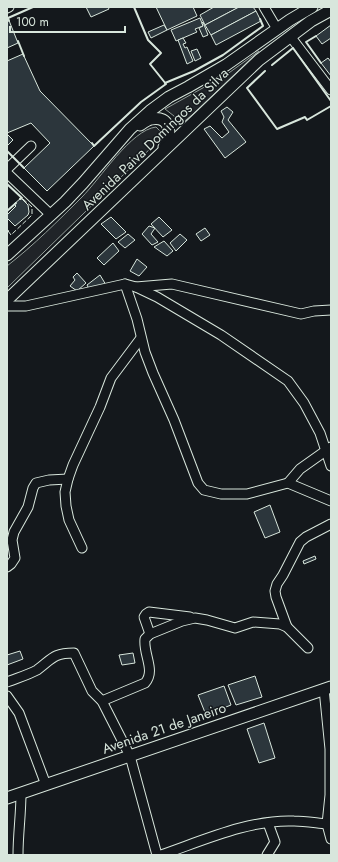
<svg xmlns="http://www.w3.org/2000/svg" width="338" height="862" viewBox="0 0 338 862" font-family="Jost,sans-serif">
<rect width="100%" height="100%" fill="#14181c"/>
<g fill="#202428" stroke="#939e99">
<polygon points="259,51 192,115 180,125 174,116 165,109 226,75"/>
<path d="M156 127 161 132V136L156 143 7 288V266C34 245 58 221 82 197 100 179 131 130 156 127Z"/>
</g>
<g fill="#2c363c" stroke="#d8e6dc">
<polygon points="86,7 108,7 109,9 91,17"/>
<polygon points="156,7 193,7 197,16 167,30"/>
<polygon points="214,7 239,7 205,25 200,15"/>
<polygon points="239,7 253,7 256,11 211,35 205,25"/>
<polygon points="256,11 261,21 216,45 211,35"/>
<polygon points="8,18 18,43 7,48 7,19"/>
<polygon points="200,18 203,26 195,29 197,32 176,41 171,30"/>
<polygon points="203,22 208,35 203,37 199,28 203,26 202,23"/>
<polygon points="164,25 167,30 151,38 148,32"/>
<polygon points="331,25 331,38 322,44 316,36"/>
<polygon points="183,38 186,43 183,44 185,48 187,47 193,61 187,64 178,40"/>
<polygon points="197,49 201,58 195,61 191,51"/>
<polygon points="23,54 40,91 94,146 47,191 24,168 50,143 31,123 7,133 7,61"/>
<polygon points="328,58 331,62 331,76 321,63"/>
<polygon points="227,107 233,112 228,120 246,142 225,158 204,129 210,126 222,138 229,132 222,122 224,117 221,111"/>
<polygon points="7,134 13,140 7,146"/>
<polygon points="21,198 28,205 29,212 28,215 15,226 7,218 7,215 16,206 14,204"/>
<polygon points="111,217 126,232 116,239 101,224"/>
<polygon points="159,217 172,230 163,237 151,224"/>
<polygon points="149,226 155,228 151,234 158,242 152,245 142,234"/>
<polygon points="205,228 210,235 201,241 196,234"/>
<polygon points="128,234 135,240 125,248 118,242"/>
<polygon points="180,234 187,240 176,251 170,243"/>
<polygon points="164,241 173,251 167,256 154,247"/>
<polygon points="113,243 119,251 104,265 97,258"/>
<polygon points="137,259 147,267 139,276 130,271"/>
<polygon points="77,273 86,283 77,291 70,286 75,280 73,277"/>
<polygon points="100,275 106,285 90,291 87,285"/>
<polygon points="270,505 280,532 265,538 254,512"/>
<polygon points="315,556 316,559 304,564 303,561"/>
<polygon points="20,651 23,659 7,665 7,655"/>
<polygon points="133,653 135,663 122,665 119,655"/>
<polygon points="255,676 262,697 236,705 228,685"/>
<polygon points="224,686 231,705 206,715 198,695"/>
<polygon points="264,723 275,758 259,763 247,729"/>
</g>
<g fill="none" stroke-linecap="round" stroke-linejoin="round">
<defs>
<g id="minor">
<polyline points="264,7 277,29"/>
<polyline points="7,8 9,7"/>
<polyline points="290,36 331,90"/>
<polyline points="7,169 31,146"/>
<polyline points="7,173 51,215"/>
<polyline points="125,284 137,319 145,352 153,373 174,420 198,483 204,490 221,494 247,494 288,483 331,501"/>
<polyline points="136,287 172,284 301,314 314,311 331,310"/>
<polyline points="7,306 26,306 125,284 136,287 157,297 221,335 288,381 304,403 320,433 331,466"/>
<polyline points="288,483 300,469 331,447"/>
<polyline points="82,548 69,520 66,506 65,492 68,479 73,465 100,407 111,378 141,338"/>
<polyline points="7,567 11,564 15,558 12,540 14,532 28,507 33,488 36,483 49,480 68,479"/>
<polyline points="287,627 276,597 275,591 277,584 283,575 300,542 306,537 331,524"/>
<polyline points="150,634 144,617 146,614 149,612 190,617"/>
<path d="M7 682C17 678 28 675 37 670 52 659 53 653 74 653L92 691 102 701 130 756 157 855"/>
<polyline points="324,689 330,749 330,795 327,824 331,839"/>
<polyline points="7,696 19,713 46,785"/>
<path d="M102 701 145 683C156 671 143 654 145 639L150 634 182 621 195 618 207 620 235 628 253 622 280 624 287 627 308 648"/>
<path d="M18 855C18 834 21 814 21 793"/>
<path d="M161 855C202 841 250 819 294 821 305 821 316 823 327 824"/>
<polyline points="267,855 275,842 268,823"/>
</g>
<g id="major">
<path d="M140 125C143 123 147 120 151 119 171 115 172 134 164 147"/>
<polyline points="7,255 65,202 83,183 130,129 150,111 169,97 188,87 226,65 290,20 312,7"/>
<polyline points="7,300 259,60 311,21 331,10"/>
<polyline points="7,798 331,687"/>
</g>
</defs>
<use href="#minor" stroke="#d8e6dc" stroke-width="11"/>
<use href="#major" stroke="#d8e6dc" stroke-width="13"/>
<use href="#minor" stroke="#14181c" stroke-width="9"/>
<use href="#major" stroke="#14181c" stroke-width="11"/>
<polyline stroke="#d8e6dc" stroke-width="1" stroke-dasharray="5 2" stroke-linecap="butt" points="8,231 11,235 32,215 32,207 23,199"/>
<g stroke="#d8e6dc" stroke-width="2">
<polyline points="9,21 8,18 33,7"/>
<polyline points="316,36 306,42 321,63"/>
<polyline points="18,41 24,56"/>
<polyline points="272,65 293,48 331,101"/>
<polyline points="265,71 247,88 277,129 305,117 307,120 331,106"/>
<polyline points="165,83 194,71 223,55 263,26 260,19"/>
<polyline points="92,143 94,146 141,102 166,84 150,64 161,53 148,40 134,7"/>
<polyline points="7,151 24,168"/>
<polyline points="7,184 22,198 20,199"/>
<polyline points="7,211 16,203"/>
<polyline points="7,231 8,231"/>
</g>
</g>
<g text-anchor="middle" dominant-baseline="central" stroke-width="3" stroke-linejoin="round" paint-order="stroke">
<g font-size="14" fill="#d8e6dc" stroke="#14181c">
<text transform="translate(155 139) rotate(-44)">Avenida Paiva Domingos da Silva</text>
<text transform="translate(164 728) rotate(-19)">Avenida 21 de Janeiro</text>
</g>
</g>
<rect width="338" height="862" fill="none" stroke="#d8e6dc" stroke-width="16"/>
<path d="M10 26v6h115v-6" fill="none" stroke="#d8e6dc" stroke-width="2"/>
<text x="16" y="26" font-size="12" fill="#d8e6dc" stroke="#14181c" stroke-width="3" paint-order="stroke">100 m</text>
</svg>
